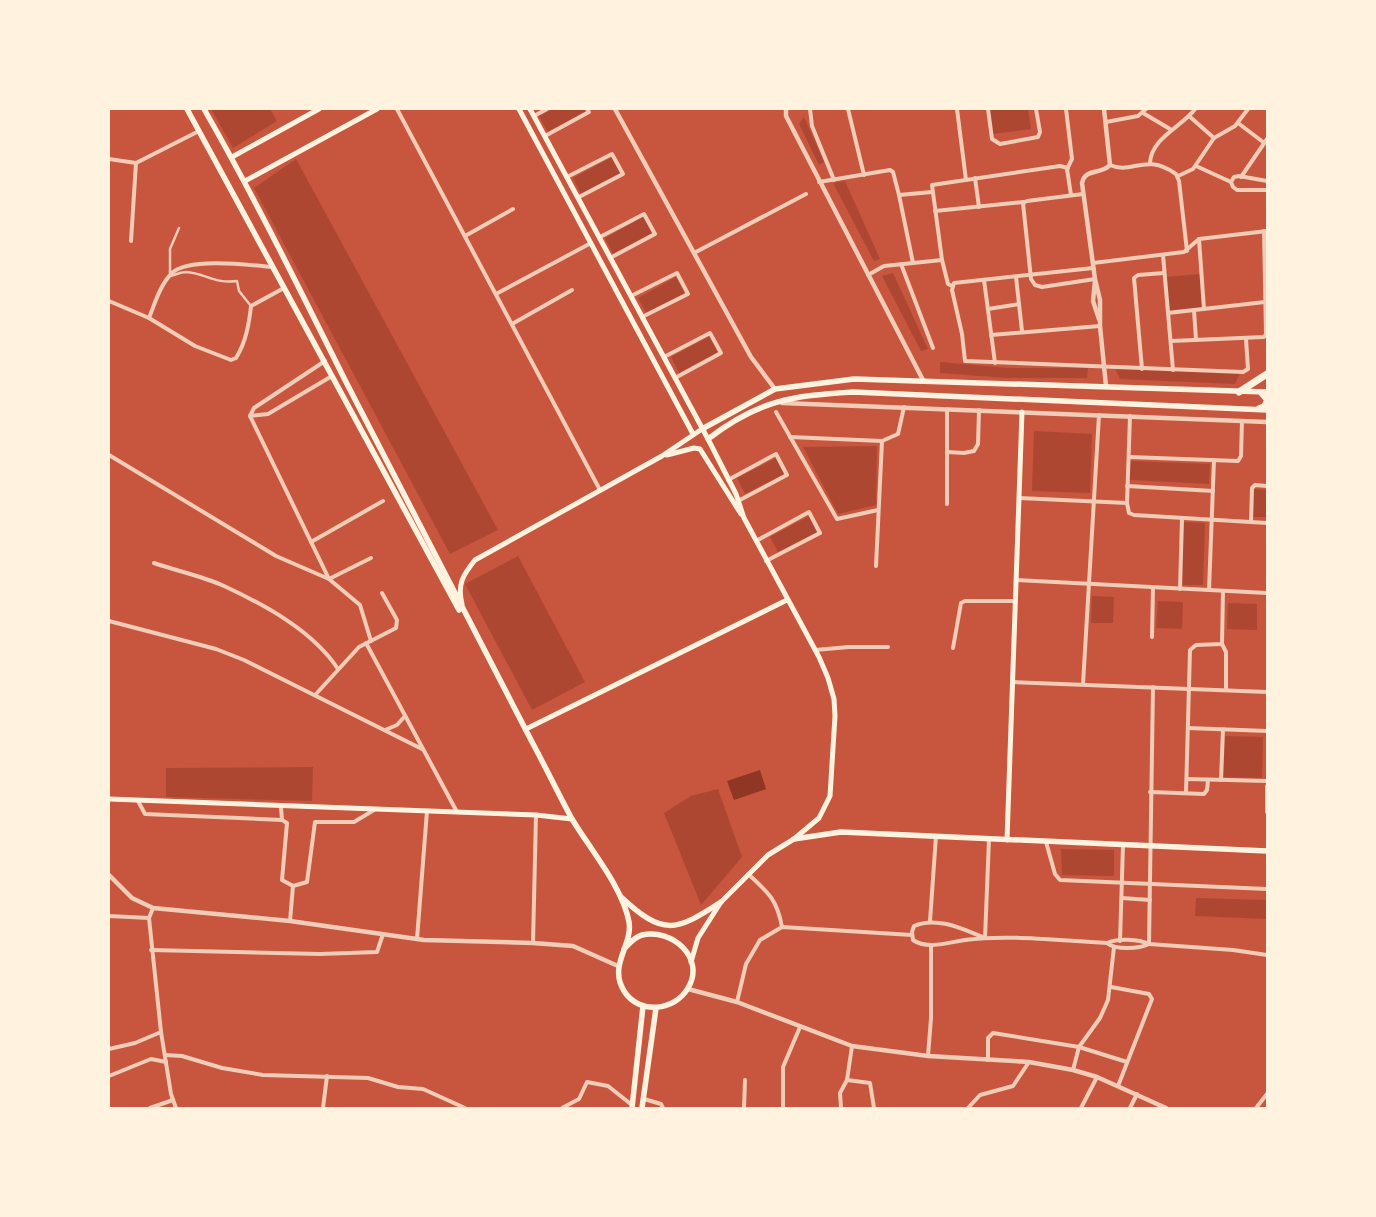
<svg xmlns="http://www.w3.org/2000/svg" width="1376" height="1217" viewBox="0 0 1376 1217" font-family="'Sofia Sans Condensed',sans-serif">
<rect width="100%" height="100%" fill="#c8553d"/>
<g fill="#ae4732">
<polygon points="211,109 270,109 277,121 233,148"/>
<polygon points="553,109 585,109 586,111 548,132 539,116"/>
<polygon points="989,109 1028,109 1031,129 993,134"/>
<polygon points="804,117 824,162 819,165 799,124"/>
<polygon points="612,157 620,173 581,194 573,178"/>
<polygon points="296,159 498,530 450,554 254,188"/>
<polygon points="845,181 880,259 874,261 833,183"/>
<polygon points="643,217 652,233 613,254 605,238"/>
<polygon points="893,273 928,349 921,351 882,276"/>
<polygon points="1200,274 1203,307 1169,310 1166,277"/>
<polygon points="676,277 685,293 646,313 638,298"/>
<polygon points="710,336 718,352 679,373 671,357"/>
<polygon points="940,362 1008,368 1088,368 1087,378 1006,378 940,373"/>
<polygon points="1115,368 1241,371 1235,384 1120,379"/>
<polygon points="1034,431 1092,434 1090,493 1032,491"/>
<polygon points="877,446 876,505 838,514 803,447"/>
<polygon points="776,458 784,474 745,494 737,478"/>
<polygon points="1130,461 1210,464 1209,484 1129,480"/>
<polygon points="1254,489 1267,490 1267,517 1253,517"/>
<polygon points="809,516 817,532 778,552 770,537"/>
<polygon points="1184,522 1205,523 1203,585 1181,585"/>
<polygon points="518,556 585,682 532,710 465,584"/>
<polygon points="1092,596 1114,597 1113,623 1091,623"/>
<polygon points="1158,601 1183,602 1182,629 1156,628"/>
<polygon points="1228,603 1257,604 1257,630 1227,629"/>
<polygon points="1225,736 1263,737 1262,778 1223,777"/>
<polygon points="313,767 312,801 166,797 166,768"/>
<polygon points="718,789 742,857 701,905 664,813 691,796"/>
<polygon points="1061,849 1114,850 1114,876 1062,875"/>
<polygon points="1196,898 1267,900 1267,919 1195,916"/>
</g>
<polygon fill="#8f3625" points="760,770 766,789 734,800 727,781"/>
<g fill="none" stroke-linecap="round" stroke-linejoin="round">
<path stroke="#f1ccb7" stroke-width="2.5" d="M179 228 170 249V276C175 275 181 272 186 272 205 273 213 284 237 281L239 291 251 306"/>
<g stroke="#f1ccb7" stroke-width="4">
<polyline points="397,109 600,490"/>
<polyline points="810,109 812,126 834,180"/>
<polyline points="848,109 864,175"/>
<polyline points="957,109 966,180"/>
<polyline points="988,109 992,139 1000,144 1038,137 1040,132 1036,109"/>
<polyline points="1066,109 1072,159 1067,169 1071,195"/>
<polyline points="1143,113 1170,129"/>
<polyline points="534,116 547,109"/>
<polyline points="1189,116 1214,138"/>
<polyline points="1106,122 1138,116 1146,109"/>
<polyline points="1238,123 1263,142"/>
<polyline points="545,136 589,112 587,109"/>
<polyline points="109,159 136,163 199,131"/>
<path d="M1150 163C1151 138 1183 126 1195 109"/>
<path d="M1110 165C1132 175 1145 152 1176 174L1179 181 1187 251"/>
<polyline points="1196,166 1231,182"/>
<polyline points="1178,176 1193,169 1214,138 1235,126 1248,109"/>
<polyline points="567,177 612,154 623,174 579,197"/>
<polyline points="1241,177 1267,139"/>
<polyline points="975,178 979,207"/>
<polyline points="1267,181 1239,176 1234,177 1231,182 1233,187 1237,190 1267,190"/>
<polyline points="819,182 890,170 893,172 899,195 932,192"/>
<polyline points="1083,194 1027,201 1023,203 1031,279 1035,285 1042,287 1095,279"/>
<polyline points="899,195 913,263"/>
<polyline points="935,211 1024,202"/>
<polyline points="465,236 513,209"/>
<polyline points="600,237 644,214 655,234 610,258"/>
<polyline points="1199,239 1204,309"/>
<polyline points="131,241 136,163"/>
<polyline points="694,253 806,194"/>
<polyline points="1163,255 1173,370"/>
<polyline points="942,260 948,284 952,286"/>
<polyline points="1093,263 1184,252 1199,239 1267,231"/>
<polyline points="901,264 933,348"/>
<polyline points="1093,268 954,283 952,290 962,334 965,361 1243,372 1248,369 1246,339"/>
<polyline points="868,275 884,266 942,260 932,185 1060,166 1068,168"/>
<polyline points="1016,277 1022,331"/>
<polyline points="984,280 995,363"/>
<polyline points="496,294 591,243"/>
<polyline points="631,296 677,273 688,294 642,317"/>
<path d="M109 301 149 318 195 346 231 360 236 358C246 342 249 324 251 306L284 288"/>
<polyline points="988,309 1019,304"/>
<polyline points="1194,310 1196,340"/>
<polyline points="1168,313 1265,302"/>
<path d="M149 318C155 303 160 285 172 273 188 257 251 265 272 267"/>
<polyline points="512,324 572,290"/>
<polyline points="991,335 1100,326"/>
<polyline points="1171,341 1264,337 1266,334 1264,231"/>
<polyline points="664,357 710,333 721,353 675,378"/>
<polyline points="1142,369 1134,278 1138,275 1164,273"/>
<polyline points="776,412 837,519 878,510"/>
<polyline points="250,416 268,414 332,376"/>
<polyline points="1130,416 1127,503 1129,513 1134,515 1267,523"/>
<polyline points="790,437 882,441"/>
<polyline points="947,452 964,453 974,451 978,444 979,410"/>
<polyline points="109,455 276,556 329,579 250,416 254,408 325,361"/>
<polyline points="1129,457 1238,461 1241,456 1242,421"/>
<polyline points="728,480 776,454 787,475 738,501"/>
<polyline points="1127,486 1213,491"/>
<polyline points="1019,498 1127,503"/>
<polyline points="947,504 947,409"/>
<polyline points="1251,522 1252,488 1255,485 1267,486"/>
<polyline points="756,541 809,512 820,533 766,561"/>
<polyline points="311,542 383,501"/>
<path d="M154 563C177 571 202 576 224 586 265 605 313 631 338 669"/>
<polyline points="876,566 882,441 898,434 904,407"/>
<polyline points="1016,580 1267,593"/>
<polyline points="1180,589 1182,518"/>
<polyline points="1209,590 1214,460"/>
<polyline points="109,621 216,649 244,660 422,749"/>
<polyline points="1152,637 1153,587"/>
<polyline points="371,641 360,605 329,579 371,558"/>
<polyline points="366,643 457,812"/>
<polyline points="1222,644 1226,652 1226,690"/>
<polyline points="953,648 961,603 965,601 1015,601"/>
<polyline points="815,650 849,647 888,647"/>
<polyline points="1012,682 1267,692"/>
<polyline points="1083,684 1099,415"/>
<polyline points="316,694 359,647 396,628 397,620 382,593"/>
<polyline points="1188,728 1267,731"/>
<polyline points="385,730 397,725 405,716"/>
<polyline points="1187,779 1267,781"/>
<polyline points="1221,780 1223,729"/>
<polyline points="1267,786 1267,812"/>
<polyline points="1150,792 1204,794 1207,790 1208,780"/>
<polyline points="1186,793 1190,650 1196,645 1222,644 1223,591"/>
<polyline points="138,801 145,814 282,820"/>
<polyline points="281,807 282,820 287,823 282,880 293,886 307,882 315,822 354,822 374,810"/>
<path d="M989 839 985 938C963 929 937 916 914 926L912 932 913 940C927 950 950 942 965 940 1011 934 1060 941 1107 943 1117 938 1139 939 1149 944L1233 950 1267 955"/>
<polyline points="1046,842 1055,874 1060,880 1267,889"/>
<path d="M748 874C769 893 777 900 782 927"/>
<polyline points="1122,898 1150,900"/>
<polyline points="109,916 149,918 153,908"/>
<polyline points="149,918 161,1032 171,1094 176,1108"/>
<polyline points="290,921 293,886"/>
<polyline points="930,921 936,836"/>
<polyline points="417,939 427,811"/>
<polyline points="1120,941 1123,845"/>
<polyline points="533,943 536,815"/>
<path d="M1107 943C1115 950 1139 949 1149 944"/>
<polyline points="1149,944 1153,687"/>
<polyline points="151,950 320,954 377,952 383,934"/>
<polyline points="1111,987 1149,994 1152,999 1118,1086"/>
<polyline points="737,1002 746,964 760,940 782,927 912,935"/>
<polyline points="109,1049 135,1043 161,1032"/>
<polyline points="165,1055 182,1056 222,1068 263,1075 368,1078 398,1087 423,1089 465,1108"/>
<polyline points="928,1056 931,1018 931,945"/>
<polyline points="988,1060 988,1038 993,1033 1079,1047 1127,1062"/>
<polyline points="1073,1070 1079,1047 1100,1018 1108,1000 1114,947"/>
<polyline points="109,1076 151,1059 166,1062"/>
<polyline points="847,1080 870,1083 874,1108"/>
<polyline points="644,1099 661,1104 663,1108"/>
<polyline points="150,1108 173,1100"/>
<polyline points="323,1108 327,1076"/>
<polyline points="562,1108 579,1099 587,1082 608,1086 632,1105"/>
<polyline points="744,1108 745,1080"/>
<polyline points="783,1108 783,1067 800,1027"/>
<polyline points="841,1108 840,1093 847,1080 852,1046"/>
<polyline points="968,1108 980,1095 1013,1086 1029,1062"/>
<polyline points="1081,1108 1097,1077"/>
<polyline points="1130,1108 1137,1094"/>
<polyline points="1256,1108 1267,1094"/>
</g>
<g stroke="#f1ccb7" stroke-width="4.5">
<polyline points="615,109 751,357 775,389"/>
<polyline points="786,109 786,116 923,380"/>
<path d="M1104 109 1110 165C1101 175 1085 168 1082 183L1095 279 1100 300V326L1106 386"/>
<polyline points="1095,281 1093,301 1099,319"/>
<polyline points="782,403 1267,422"/>
<polyline points="109,875 132,898 153,908 290,921 424,940 533,943 573,946 618,966"/>
<polyline points="688,989 737,1002 852,1046 928,1056 1029,1062 1073,1070 1097,1077 1166,1108"/>
</g>
<g stroke="#fff3e0" stroke-width="5">
<polyline points="519,109 693,434"/>
<polyline points="530,109 708,439 736,494 744,518 819,657 828,678 834,699 835,716 830,796 819,818 794,839 768,855 721,902 698,938 691,962"/>
<polyline points="232,157 319,109"/>
<polyline points="245,181 377,109"/>
<polyline points="667,455 694,448 700,449 741,514"/>
<path d="M462 604C457 584 463 575 475 560L662 456 702 429"/>
<polyline points="526,729 787,600"/>
<polyline points="109,799 536,815 572,819"/>
<polyline points="1007,840 1022,412"/>
</g>
<g stroke="#fff3e0" stroke-width="5.5">
<polyline points="187,109 459,610"/>
<path d="M204 109C255 198 300 290 346 382 407 502 469 621 531 740 545 766 558 793 572 819 590 849 623 888 629 922 633 945 608 965 624 991 639 1015 675 1011 688 988 706 958 672 928 642 935 634 937 629 944 624 949"/>
<polyline points="1259,408 1264,406 1267,400 1260,392"/>
<polyline points="702,429 775,389 854,379 1267,392"/>
<path d="M708 439C759 400 791 396 853 392L1267 410"/>
<polyline points="794,839 841,832 1267,851"/>
<path d="M621 897C663 936 675 932 721 902"/>
<polyline points="632,1108 643,1006"/>
<polyline points="642,1108 656,1008"/>
</g>
<polyline stroke="#fff3e0" stroke-width="7" points="1239,392 1267,374"/>
</g>
<rect width="1376" height="1217" fill="none" stroke="#fff3e0" stroke-width="220"/>
</svg>
